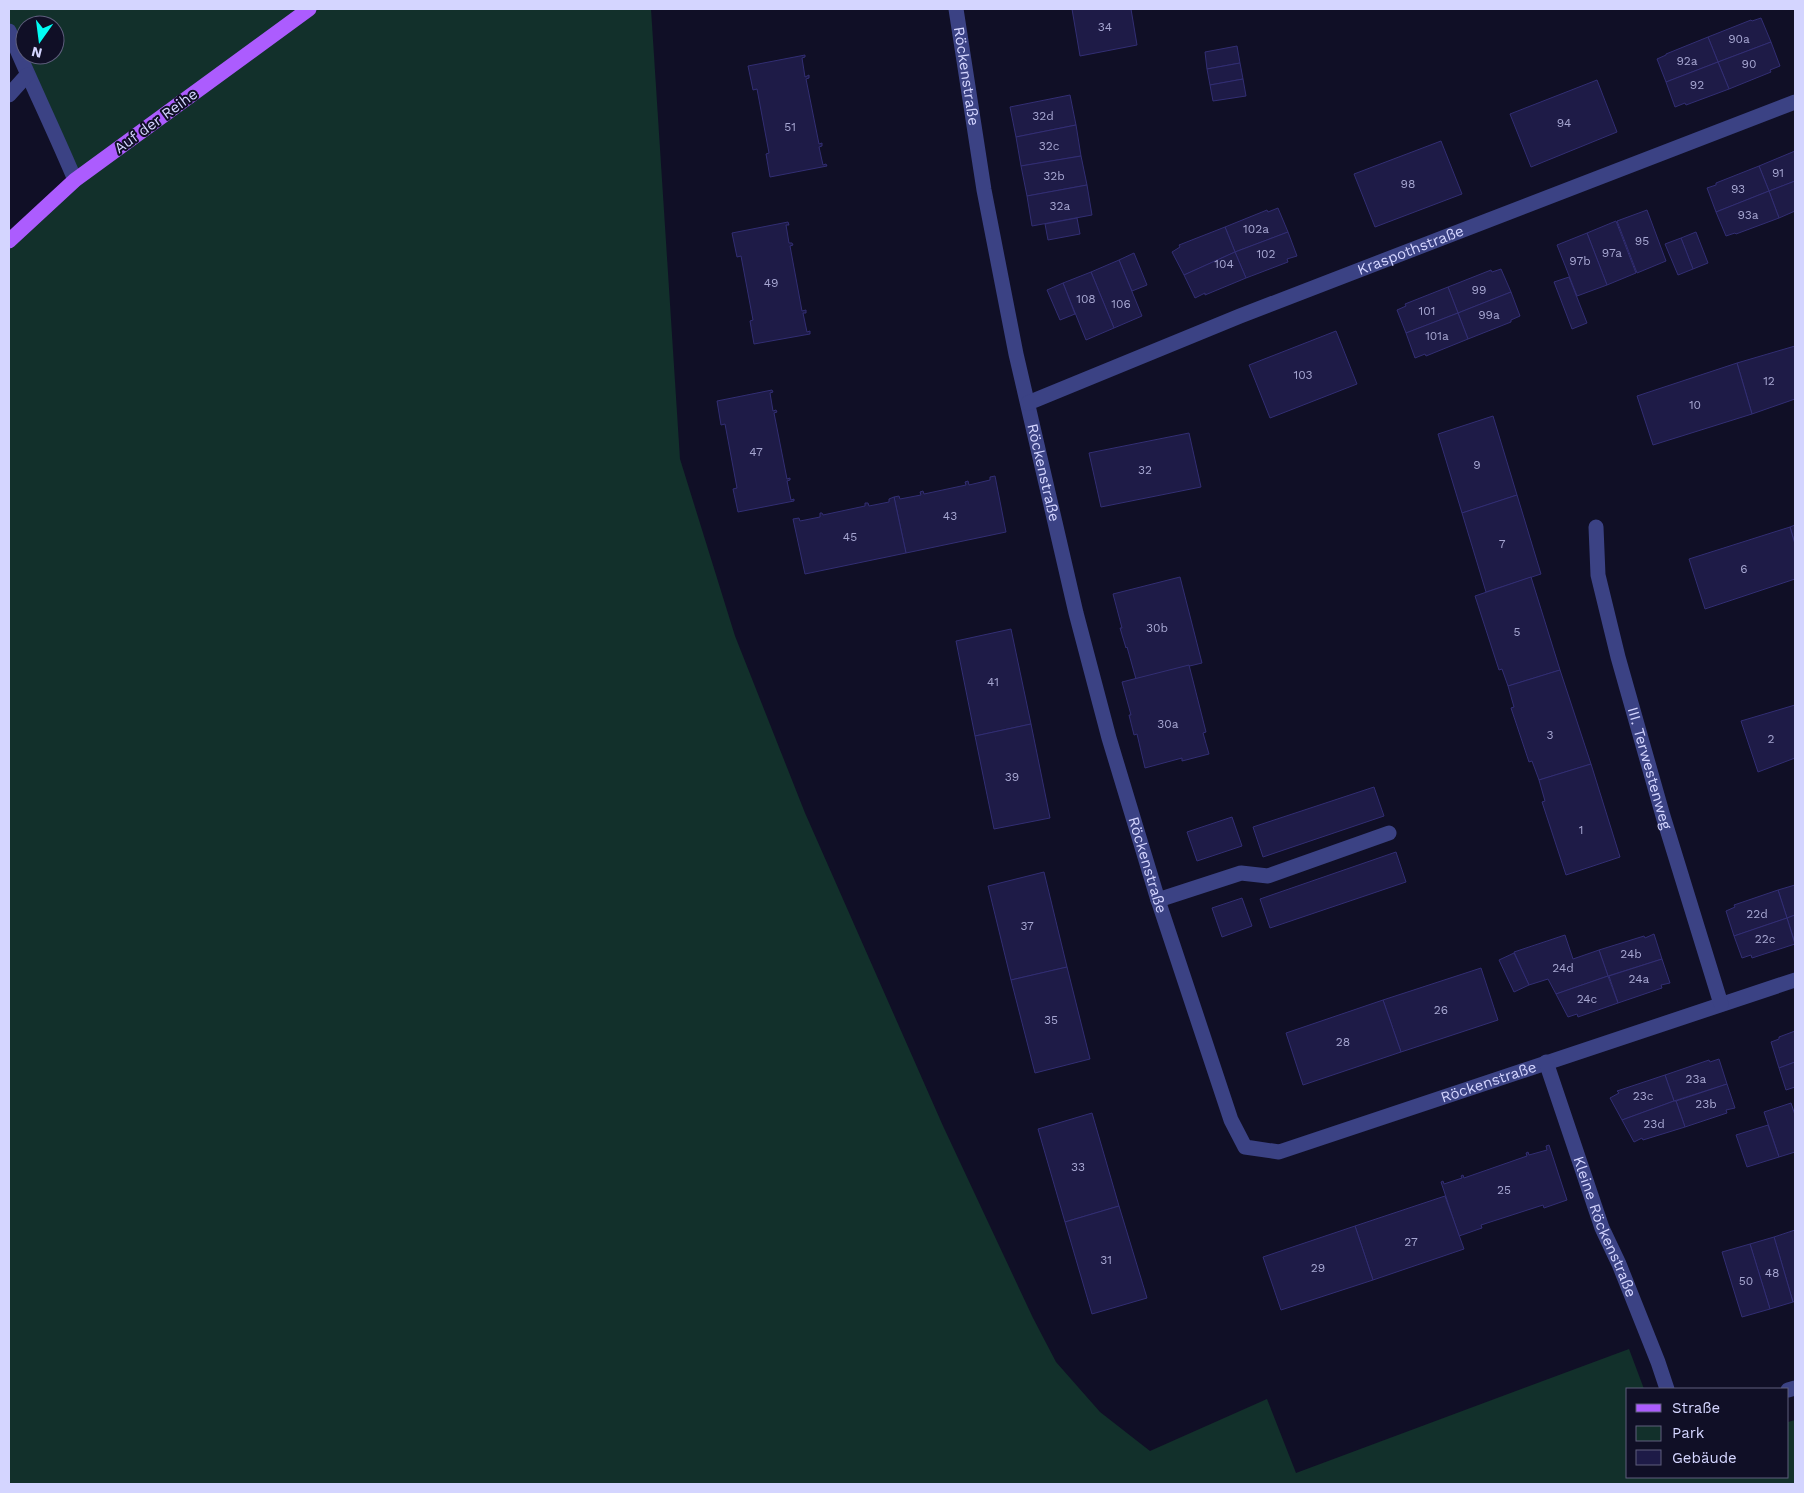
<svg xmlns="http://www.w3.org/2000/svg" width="1804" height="1493" viewBox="0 0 1804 1493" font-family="'Work Sans',sans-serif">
<rect width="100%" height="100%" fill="#100f26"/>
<path fill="#12302b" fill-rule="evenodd" d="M9 9H651L680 459 735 636 805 813 943 1126 1033 1318 1056 1362 1100 1412 1150 1451 1267 1399 1296 1473 1629 1349 1644 1389H1628V1477H1788V1422L1795 1420V1484H9V244L76 181 9 31ZM25 25H55V55H25Z"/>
<g fill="#1e1b47" stroke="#322e73">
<polygon points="1072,9 1131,9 1137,45 1080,56"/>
<polygon points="1761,18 1771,42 1718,62 1708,37 1751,20 1752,21"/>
<polygon points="1708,37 1718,62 1666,82 1657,59 1666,55 1666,54"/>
<polygon points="1771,42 1780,66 1770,70 1771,72 1729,89 1718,62"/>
<polygon points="1237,46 1240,63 1207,69 1205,52"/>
<polygon points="805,55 805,57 802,58 805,77 809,75 809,78 806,79 819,144 822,143 822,146 819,147 823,165 826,164 827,166 770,177 766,154 769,153 757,89 753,90 748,66"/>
<polygon points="1718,62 1729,89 1686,105 1685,103 1675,107 1666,82"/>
<polygon points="1240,63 1243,79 1210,85 1207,69"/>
<polygon points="1243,79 1246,96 1213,101 1210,85"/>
<polygon points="1597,80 1617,132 1531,167 1510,114"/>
<polygon points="1070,95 1076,125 1016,137 1010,107"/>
<polygon points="1076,125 1081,156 1021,166 1016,137"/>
<polygon points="1441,141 1462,194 1375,227 1354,174"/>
<polygon points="1795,151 1795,181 1769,191 1759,166"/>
<polygon points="1081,156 1087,185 1027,196 1021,166"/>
<polygon points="1759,166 1769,191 1716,212 1707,188 1716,185 1716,183"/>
<polygon points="1795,181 1795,211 1779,218 1769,191"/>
<polygon points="1087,185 1092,215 1032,226 1027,196"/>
<polygon points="1769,191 1779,218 1736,234 1735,233 1726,236 1716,212"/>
<polygon points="1278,208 1288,232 1235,252 1225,227 1267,210 1268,212"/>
<polygon points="1647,210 1666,261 1637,273 1617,221"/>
<polygon points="1077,218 1080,234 1048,240 1045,224"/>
<polygon points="1616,221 1636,273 1607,285 1587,233"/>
<polygon points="788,222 789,225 786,225 789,243 792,243 793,245 790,246 802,311 806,310 806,313 803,313 807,332 810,331 810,334 754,344 750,321 753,320 741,256 737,257 732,233"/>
<polygon points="1225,227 1235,252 1184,275 1172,252 1180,247 1179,245"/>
<polygon points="1288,232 1297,256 1287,259 1288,262 1246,278 1235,252"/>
<polygon points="1696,232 1708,263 1693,269 1681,238"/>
<polygon points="1587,233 1607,285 1577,296 1557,245"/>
<polygon points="1681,238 1693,269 1678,275 1665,244"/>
<polygon points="1235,252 1246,278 1205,295 1205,293 1195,298 1184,275"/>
<polygon points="1134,253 1147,285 1132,291 1119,260"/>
<polygon points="1119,260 1142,316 1114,328 1091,272"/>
<polygon points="1501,269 1511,292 1458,313 1448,287 1491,270 1492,272"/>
<polygon points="1091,272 1114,328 1086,340 1063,283"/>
<polygon points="1569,277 1587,323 1572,329 1554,282"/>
<polygon points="1063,283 1075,314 1060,320 1047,290"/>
<polygon points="1448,287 1458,313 1406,333 1397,310 1406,306 1405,304"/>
<polygon points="1511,292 1520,316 1511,320 1511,322 1468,339 1458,313"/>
<polygon points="1458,313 1468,339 1426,356 1425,354 1415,358 1406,333"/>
<polygon points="1336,331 1357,384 1270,418 1249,365"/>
<polygon points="1795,346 1795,399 1752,414 1737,363"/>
<polygon points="1737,363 1752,414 1653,445 1637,396"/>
<polygon points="772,390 773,392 770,393 773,411 776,410 777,412 774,413 787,479 790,478 790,480 787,481 791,500 794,499 794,501 738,512 733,489 737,488 725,424 721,425 717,401"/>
<polygon points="1493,416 1517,495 1462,513 1438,434"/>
<polygon points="1189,433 1201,487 1101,507 1089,453"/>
<polygon points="995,476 1006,532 906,553 894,497 899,496 900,499 921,495 920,492 923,491 924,494 966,485 965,482 968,481 969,485 990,480 990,477"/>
<polygon points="1517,495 1541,574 1486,592 1462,513"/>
<polygon points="894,497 906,553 805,574 793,519 799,518 800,521 820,517 820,513 822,513 823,515 865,506 865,503 868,503 869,506 889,502 889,499"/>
<polygon points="1795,525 1795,544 1790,527"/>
<polygon points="1790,527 1795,544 1795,579 1705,609 1689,559"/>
<polygon points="1180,577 1202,663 1136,679 1127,647 1126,648 1120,628 1122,628 1113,594"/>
<polygon points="1531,577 1560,670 1508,686 1502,669 1499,670 1475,596"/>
<polygon points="1011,629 1031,724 975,736 956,641"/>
<polygon points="1189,665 1206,732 1203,733 1209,754 1182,761 1182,758 1145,768 1137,734 1134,735 1129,715 1131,715 1122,682"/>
<polygon points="1560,670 1591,764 1539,780 1532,761 1529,762 1511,708 1514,707 1508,686"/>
<polygon points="1795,705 1795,758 1758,772 1741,721"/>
<polygon points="1031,724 1050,818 994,829 975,736"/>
<polygon points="1591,764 1620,857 1566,875 1542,802 1545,801 1539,780"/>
<polygon points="1374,787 1384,816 1263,857 1253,827"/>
<polygon points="1232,817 1242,846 1197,861 1187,832"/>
<polygon points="1396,852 1406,882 1270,928 1260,899"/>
<polygon points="1044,872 1067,967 1011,980 988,886"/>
<polygon points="1795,885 1795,915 1787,918 1778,890"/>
<polygon points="1778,890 1787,918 1734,936 1726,911 1735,907 1734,905"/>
<polygon points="1242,898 1252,926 1222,937 1212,908"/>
<polygon points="1795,915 1795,943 1787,918"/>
<polygon points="1787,918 1795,944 1752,958 1751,955 1742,958 1734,936"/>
<polygon points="1654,934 1662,959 1608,976 1599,950 1644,936 1645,938"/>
<polygon points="1565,935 1573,959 1599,950 1608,976 1556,994 1548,979 1529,985 1514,952"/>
<polygon points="1514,953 1529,985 1514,992 1499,960"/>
<polygon points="1662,959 1670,983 1661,985 1662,988 1618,1003 1609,976"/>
<polygon points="1067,967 1090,1059 1035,1073 1011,980"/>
<polygon points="1481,968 1498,1020 1401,1052 1383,1000"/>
<polygon points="1608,976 1618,1003 1578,1017 1577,1014 1568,1017 1556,994"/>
<polygon points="1383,1000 1401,1052 1303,1085 1286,1033"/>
<polygon points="1795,1031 1795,1062 1779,1068 1771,1042 1779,1039 1779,1037"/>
<polygon points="1719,1059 1727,1084 1674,1101 1665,1075 1709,1060 1710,1062"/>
<polygon points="1795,1062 1795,1087 1786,1090 1779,1068"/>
<polygon points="1665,1075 1674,1101 1622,1120 1610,1098 1619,1093 1617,1091"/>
<polygon points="1727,1084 1735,1108 1726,1110 1727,1113 1685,1127 1676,1101"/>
<polygon points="1674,1101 1676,1101 1685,1127 1643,1140 1642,1138 1634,1142 1622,1120"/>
<polygon points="1791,1103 1795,1115 1795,1152 1779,1157 1764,1112"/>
<polygon points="1092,1113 1119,1206 1065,1222 1038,1129"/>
<polygon points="1768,1125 1779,1157 1747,1167 1736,1135"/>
<polygon points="1549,1145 1567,1200 1544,1208 1543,1205 1481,1225 1482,1228 1459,1236 1441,1182 1443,1181 1444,1184 1462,1178 1461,1176 1463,1175 1464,1178 1527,1156 1526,1153 1528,1152 1529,1155 1547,1150 1546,1146"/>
<polygon points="1445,1196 1464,1249 1373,1280 1355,1226"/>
<polygon points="1119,1206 1147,1298 1092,1314 1065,1222"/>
<polygon points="1355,1226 1373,1280 1281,1310 1263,1257"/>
<polygon points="1795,1230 1795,1301 1793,1302 1774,1237"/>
<polygon points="1774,1237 1793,1302 1770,1309 1750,1244"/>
<polygon points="1750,1244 1770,1309 1742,1317 1722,1252"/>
</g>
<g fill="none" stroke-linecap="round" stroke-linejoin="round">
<g stroke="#3b4284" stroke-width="15">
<path id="s1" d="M956 9 984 190 1016 354 1076 613 1109 738 1158 900 1231 1120 1245 1147 1279 1152 1795 980"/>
<path d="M9 31C30 81 54 130 75 180"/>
<polyline points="9,95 27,75"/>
<path id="s2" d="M1028 403 1240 316 1795 102"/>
<path id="s3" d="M1596 527 1598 575 1618 657 1663 816 1721 1004"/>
<polyline points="1158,900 1241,873 1268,876 1389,833"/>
<path id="s4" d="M1546 1062 1602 1228 1619 1264 1658 1362 1667 1389"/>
<polyline points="1788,1390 1795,1388"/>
</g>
<polyline stroke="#ac5cfe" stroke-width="15" points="9,241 75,180 309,9"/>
</g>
<g text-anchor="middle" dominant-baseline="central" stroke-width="4" stroke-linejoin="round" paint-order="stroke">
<g font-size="12" fill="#a6a6d1">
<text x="1105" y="27">34</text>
<text x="1739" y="39">90a</text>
<text x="1687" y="61">92a</text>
<text x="1749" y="64">90</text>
<text x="1697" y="85">92</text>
<text x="1043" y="116">32d</text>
<text x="1564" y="123">94</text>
<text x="790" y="127">51</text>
<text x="1049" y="146">32c</text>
<text x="1778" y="173">91</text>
<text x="1054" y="176">32b</text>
<text x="1408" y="184">98</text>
<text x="1738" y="189">93</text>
<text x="1060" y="206">32a</text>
<text x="1748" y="215">93a</text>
<text x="1256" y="229">102a</text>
<text x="1642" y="241">95</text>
<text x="1612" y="253">97a</text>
<text x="1266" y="254">102</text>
<text x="1580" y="261">97b</text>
<text x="1224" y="264">104</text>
<text x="771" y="283">49</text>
<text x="1479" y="290">99</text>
<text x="1086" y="299">108</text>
<text x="1121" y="304">106</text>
<text x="1427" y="311">101</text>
<text x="1489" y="315">99a</text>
<text x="1437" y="336">101a</text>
<text x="1303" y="375">103</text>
<text x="1769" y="381">12</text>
<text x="1695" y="405">10</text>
<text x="756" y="452">47</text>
<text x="1477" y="465">9</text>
<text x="1145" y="470">32</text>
<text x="950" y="516">43</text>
<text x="850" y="537">45</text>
<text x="1502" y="544">7</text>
<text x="1744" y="569">6</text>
<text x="1157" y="628">30b</text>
<text x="1517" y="632">5</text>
<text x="993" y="682">41</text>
<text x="1168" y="724">30a</text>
<text x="1550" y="735">3</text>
<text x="1771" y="739">2</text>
<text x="1012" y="777">39</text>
<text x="1581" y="830">1</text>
<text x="1757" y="914">22d</text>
<text x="1027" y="926">37</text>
<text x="1765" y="939">22c</text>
<text x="1631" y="954">24b</text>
<text x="1563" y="968">24d</text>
<text x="1639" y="979">24a</text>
<text x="1587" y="999">24c</text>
<text x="1441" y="1010">26</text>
<text x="1051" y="1020">35</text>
<text x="1343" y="1042">28</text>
<text x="1696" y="1079">23a</text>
<text x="1643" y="1096">23c</text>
<text x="1706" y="1104">23b</text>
<text x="1654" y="1124">23d</text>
<text x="1078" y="1167">33</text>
<text x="1504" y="1190">25</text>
<text x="1411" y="1242">27</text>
<text x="1106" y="1260">31</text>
<text x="1318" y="1268">29</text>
<text x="1772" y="1273">48</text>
<text x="1746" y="1281">50</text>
</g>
<g font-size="15" fill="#d4d5ff" stroke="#100f26">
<text stroke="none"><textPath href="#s1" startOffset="68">Röckenstraße</textPath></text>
<text transform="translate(156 121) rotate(-36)">Auf der Reihe</text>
<text stroke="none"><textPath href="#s2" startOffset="412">Kraspothstraße</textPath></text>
<text stroke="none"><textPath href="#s1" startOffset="472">Röckenstraße</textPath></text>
<text stroke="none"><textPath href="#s3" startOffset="248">III. Terwestenweg</textPath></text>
<text stroke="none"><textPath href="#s1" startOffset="878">Röckenstraße</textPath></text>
<text stroke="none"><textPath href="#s1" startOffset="1432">Röckenstraße</textPath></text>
<text stroke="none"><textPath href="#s4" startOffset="175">Kleine Röckenstraße</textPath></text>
</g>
</g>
<rect width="1804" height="1493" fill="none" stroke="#d4d5ff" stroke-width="20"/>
<rect x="1626" y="1388" width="162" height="90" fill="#100f26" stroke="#5e5e7d"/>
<rect x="1636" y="1404" width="25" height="8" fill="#ac5cfe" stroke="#5e5e7d"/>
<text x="1672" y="1413" font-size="15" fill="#d4d5ff">Straße</text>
<rect x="1636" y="1426" width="25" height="15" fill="#12302b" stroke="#5e5e7d"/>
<text x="1672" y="1438" font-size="15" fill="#d4d5ff">Park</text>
<rect x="1636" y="1450" width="25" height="15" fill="#1e1b47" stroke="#5e5e7d"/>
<text x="1672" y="1463" font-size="15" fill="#d4d5ff">Gebäude</text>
<g transform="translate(40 40) rotate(194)"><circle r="24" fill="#100f26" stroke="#5e5e7d"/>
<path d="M0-4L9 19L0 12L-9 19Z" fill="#02fdf4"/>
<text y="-8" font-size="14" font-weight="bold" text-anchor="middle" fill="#d4d5ff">N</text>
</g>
</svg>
